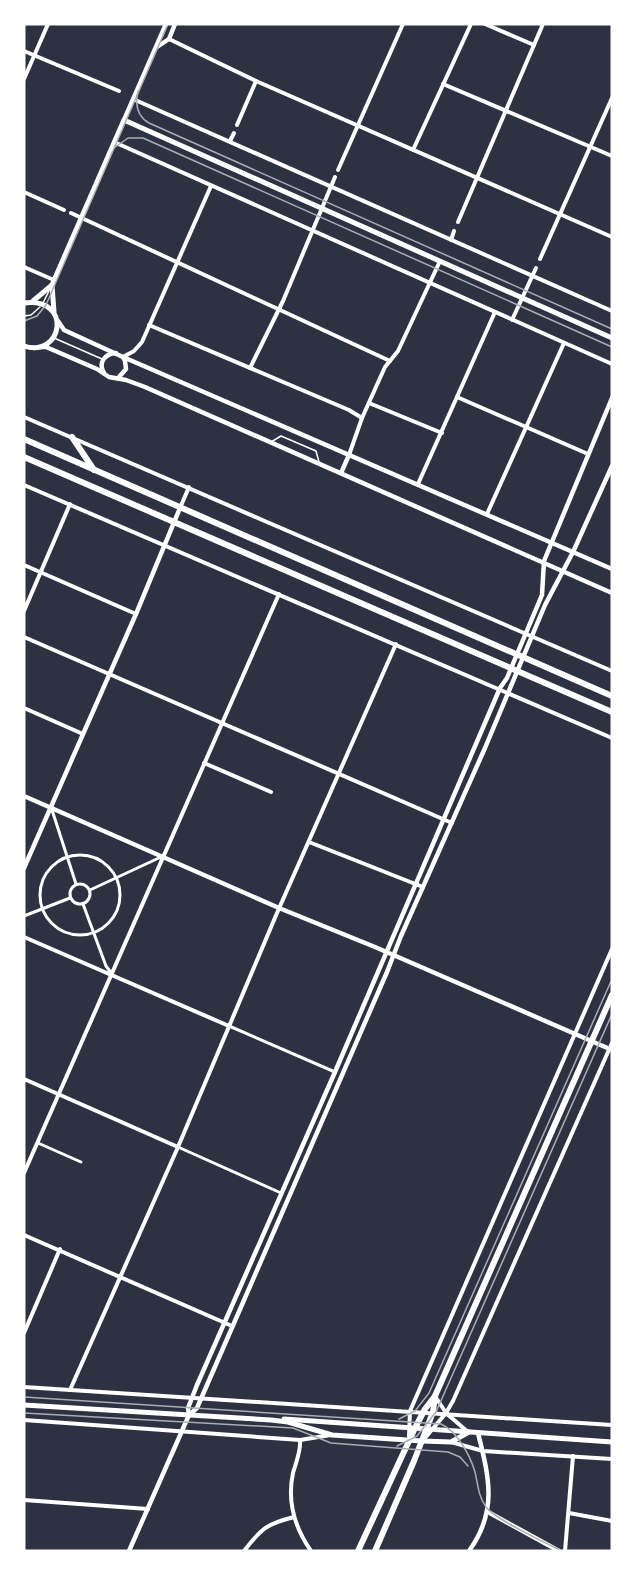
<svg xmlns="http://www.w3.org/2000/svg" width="636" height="1575" viewBox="0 0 636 1575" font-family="'Playfair Display',serif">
<rect width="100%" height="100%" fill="#2d3142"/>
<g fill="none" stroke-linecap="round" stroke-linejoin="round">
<g stroke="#fff" stroke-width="1.5">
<polyline points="43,303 49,291"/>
<polyline points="24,316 31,315 40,307"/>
<polyline points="54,338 102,359"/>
<polyline points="271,442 281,436 316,451 319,462"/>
</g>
<g stroke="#fff" stroke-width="3">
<polyline points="52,810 76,884"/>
<circle cx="80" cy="895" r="40"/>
<circle cx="80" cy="894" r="10"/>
<polyline points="90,890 161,857"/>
<polyline points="83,904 106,966 112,974"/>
<polyline points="24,916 70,898"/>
<polyline points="229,1026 335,1072"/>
<polyline points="38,1143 81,1162"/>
<polyline points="178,1147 281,1193"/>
</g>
<g stroke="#fff" stroke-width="4">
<polyline points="485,24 534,45"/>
<polyline points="169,39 256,81 612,237"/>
<polyline points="24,51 119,91"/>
<polyline points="24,79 48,24"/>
<polyline points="443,84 612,156"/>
<polyline points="133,99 612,311"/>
<polyline points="237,125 256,81"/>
<polyline points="230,141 234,133"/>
<polyline points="114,142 612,364"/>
<polyline points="413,150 471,24"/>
<polyline points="338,170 403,24"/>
<polyline points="24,192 64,210"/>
<polyline points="71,213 390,361"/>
<polyline points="458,222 543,24"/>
<polyline points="451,240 454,231"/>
<polyline points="540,259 612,98"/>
<polyline points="24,267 54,280"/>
<polyline points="512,320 536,268"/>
<polyline points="149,325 349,410 362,418"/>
<polyline points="123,357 134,351 142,342 211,186"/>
<polyline points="250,368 283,301 335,177"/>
<polyline points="457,397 588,454"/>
<polyline points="369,403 442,433"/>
<polyline points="24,417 612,671"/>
<polyline points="349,455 362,418 385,367 398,351 440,261"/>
<polyline points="418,484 495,312"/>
<polyline points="24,485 612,738"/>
<polyline points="180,508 189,487"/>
<polyline points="487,514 564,343"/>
<polyline points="24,565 136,614"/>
<polyline points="24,611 70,504"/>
<polyline points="24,637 452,823"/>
<polyline points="24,708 83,734"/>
<polyline points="204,763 271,792"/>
<polyline points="309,842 423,887"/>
<polyline points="24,937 229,1026"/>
<polyline points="24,1079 178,1147"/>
<polyline points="24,1173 279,594"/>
<polyline points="24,1235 232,1326"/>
<polyline points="24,1333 60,1249"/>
<polyline points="24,1387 612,1425"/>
<polyline points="70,1390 178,1147 277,913 396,644"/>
<polyline points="435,1396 446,1413 468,1432"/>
<polyline points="24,1420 300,1440 331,1435"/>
<polyline points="409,1436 410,1411 612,949"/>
<polyline points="425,1438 446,1413 453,1401 612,1043"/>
<path d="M300 1440C301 1452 296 1462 293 1473 287 1501 295 1528 311 1551"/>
<polyline points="451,1442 483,1451 612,1459"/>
<polyline points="24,1500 148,1509"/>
<polyline points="569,1513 612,1521"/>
<path d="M244 1551C261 1529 266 1524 294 1517"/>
<polyline points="565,1551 573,1456"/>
</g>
<g stroke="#fff" stroke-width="4.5">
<polyline points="157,47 169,39 175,24"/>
<polyline points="124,120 166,24"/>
<polyline points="58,321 64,330 123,357 612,569"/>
<polyline points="40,347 46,347 60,353 97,369 109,377 126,380 145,387 612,593"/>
<path d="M104 373C98 363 104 354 116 353"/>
<polyline points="119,377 126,369 125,361 123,357"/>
<polyline points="341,473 349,455"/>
<polyline points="24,796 279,908 375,947 612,1050"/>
<polyline points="24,868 136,614 180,508"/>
<polyline points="189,1415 197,1408 387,972 401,936 485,748 545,605 573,552 612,466"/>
<polyline points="488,1512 559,1551"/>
<polyline points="129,1551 189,1415 188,1408 197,1385 335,1072 500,688 507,678 542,595 544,561 612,398"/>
<path d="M469 1551C498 1511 489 1477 478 1433"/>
</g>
<g stroke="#fff" stroke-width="5">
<polyline points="33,301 52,285"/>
<path d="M24 303C74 297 62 359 24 346"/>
<polyline points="54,312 52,285 124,120 612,338"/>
<polyline points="24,1405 271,1420 288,1422 332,1435 422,1441 451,1442 469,1432"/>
<polyline points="284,1419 612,1442"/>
</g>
<g stroke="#fff" stroke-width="6">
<polyline points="72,437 94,470"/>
<polyline points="24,439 612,696"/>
<polyline points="24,457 612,712"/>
<polyline points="358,1551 415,1428 425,1409 435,1396 612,995"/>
<polyline points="375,1551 414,1461 433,1412 435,1396"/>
</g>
<g stroke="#abadb3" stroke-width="1.5">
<path d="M138 91C135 104 137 116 149 123L612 329"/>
<polyline points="114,148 128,138 143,138 612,347"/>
<polyline points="24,321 37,316 46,305 168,24"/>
<path d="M24 1397 441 1424C457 1431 470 1455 475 1472 478 1484 478 1496 486 1507 496 1520 544 1542 562 1551"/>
<polyline points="24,1413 293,1428 331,1443 448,1452 460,1457 468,1466"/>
<polyline points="399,1419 415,1411 429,1393 612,979"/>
<polyline points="397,1446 417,1436 436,1412 612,1014"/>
</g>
</g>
<rect width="636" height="1575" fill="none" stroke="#ffffff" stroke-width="51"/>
</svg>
